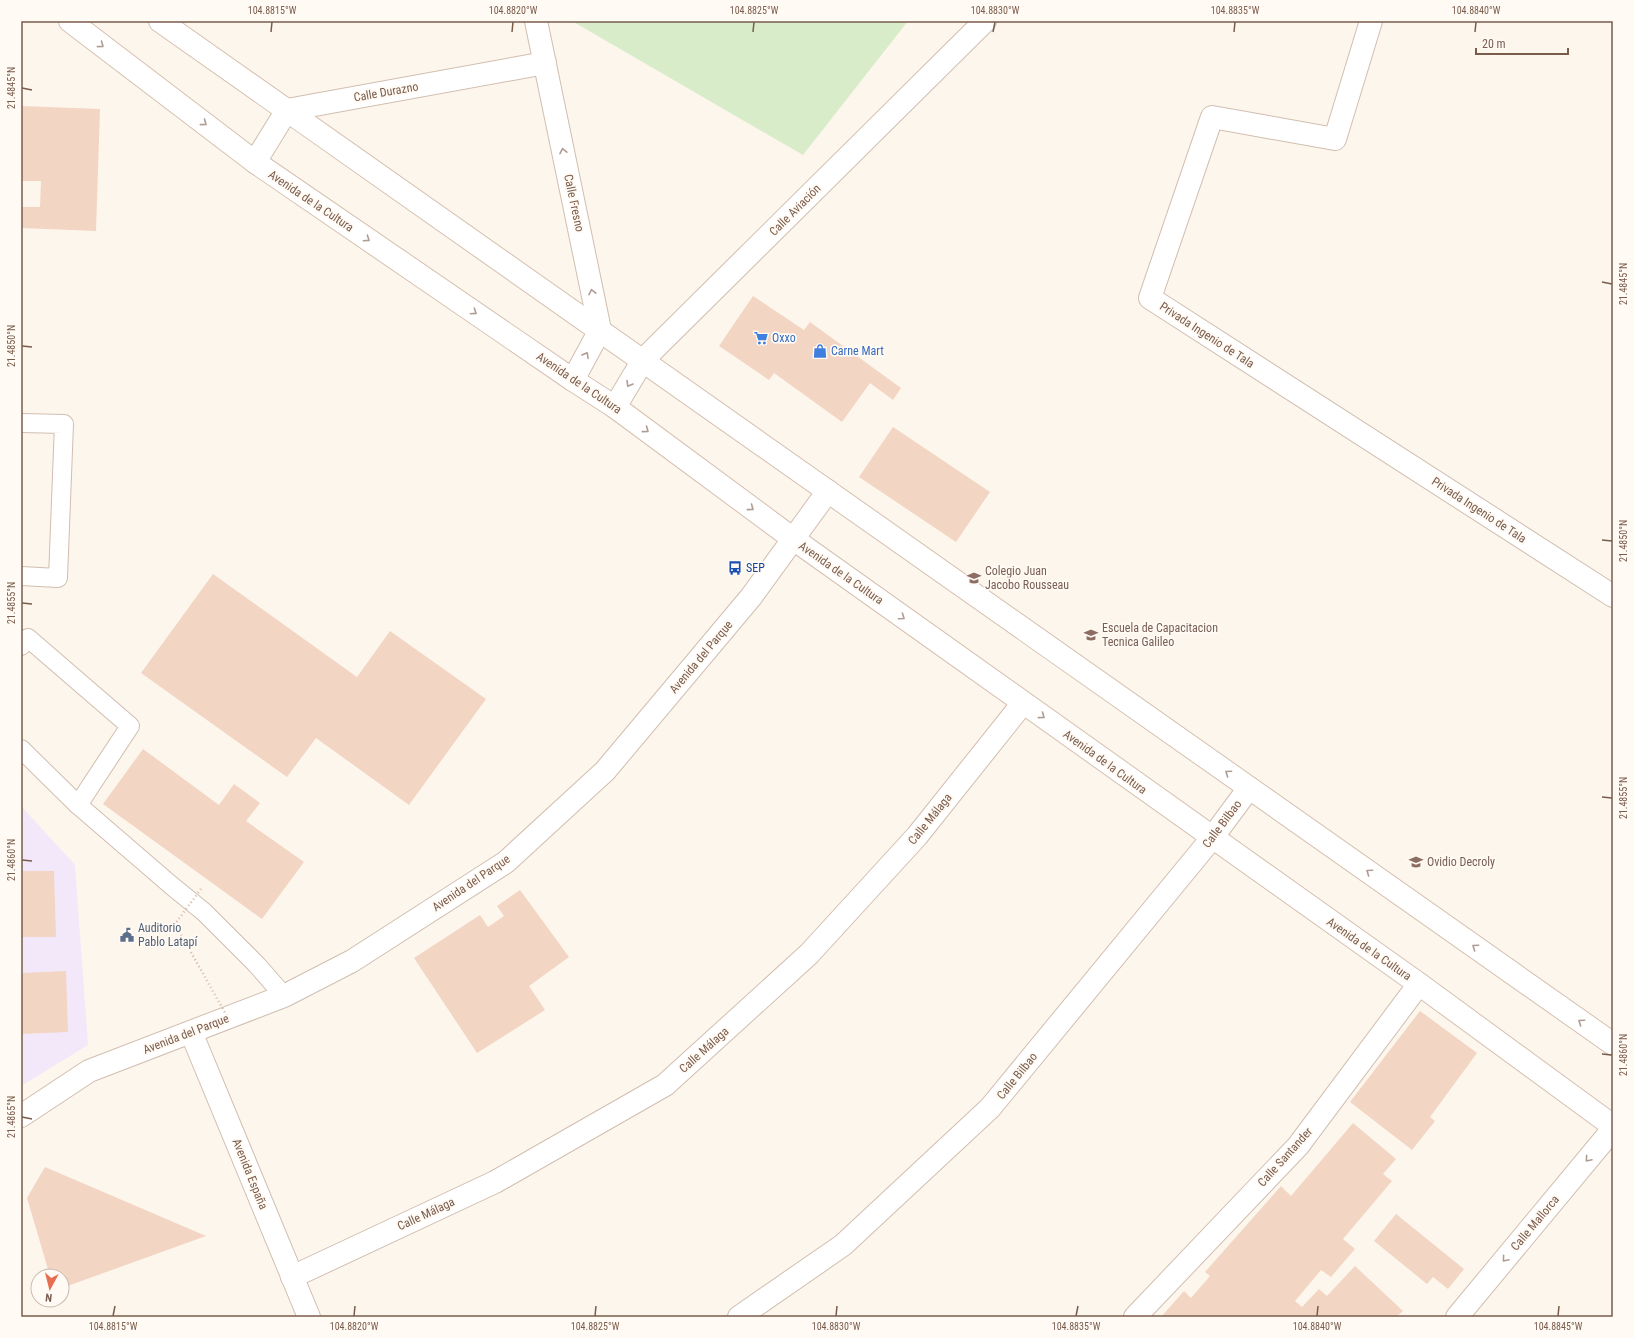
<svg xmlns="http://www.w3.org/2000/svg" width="1634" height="1338" viewBox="0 0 1634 1338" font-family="'Roboto Condensed',sans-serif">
<rect width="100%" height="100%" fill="#fdf6ec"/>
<polygon fill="#f3e8fa" points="21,806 75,865 88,1045 21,1086"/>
<polygon fill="#d8ecc9" points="572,21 908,21 803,155"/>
<g fill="#f3d5c3">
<polygon points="21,106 100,109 96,231 21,228 21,207 40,207 41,181 21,181"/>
<polygon points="753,296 804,330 810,322 901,388 893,400 870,383 842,422 774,373 769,380 719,346"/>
<polygon points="893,427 990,492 956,542 859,477"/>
<polygon points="213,574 357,677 390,631 486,699 409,805 316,738 287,777 141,673"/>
<polygon points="143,749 219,805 234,784 260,803 246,821 304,862 262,919 103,804"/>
<polygon points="21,871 54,871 56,937 21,937"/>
<polygon points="520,890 569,957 529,986 545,1010 477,1053 414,958 480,915 488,927 504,916 497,906"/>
<polygon points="66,971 68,1032 21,1034 21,973"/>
<polygon points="1420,1011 1477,1053 1430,1117 1435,1121 1412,1150 1350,1102"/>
<polygon points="1353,1123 1396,1159 1383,1174 1392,1181 1343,1239 1355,1249 1331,1277 1321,1270 1295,1301 1302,1307 1319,1289 1327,1296 1355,1266 1403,1311 1396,1317 1161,1317 1184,1291 1191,1298 1210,1276 1205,1272 1281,1186 1291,1196"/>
<polygon points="45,1167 206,1236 62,1288 62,1276 50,1276 27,1198"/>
<polygon points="1396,1214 1464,1269 1448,1289 1433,1277 1427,1284 1374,1241"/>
</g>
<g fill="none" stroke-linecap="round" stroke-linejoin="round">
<defs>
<g id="service">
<polyline points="21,423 64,424 58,578 21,576"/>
<polyline points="21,646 28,638 130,726 78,805"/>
<polyline points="21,749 78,805 172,886 204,912 257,965 284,996"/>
</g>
<g id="minor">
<polyline points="536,21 600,330 573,380"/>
<polyline points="1371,21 1335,139 1212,117 1150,298 1613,596"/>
<polyline points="255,162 287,110 545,63"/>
<polyline points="615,407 643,360 985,21"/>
<polyline points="21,1116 89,1071 284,996 352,961 506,862 605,771 751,597 828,491"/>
<polyline points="292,1277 495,1182 665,1085 809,954 917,836 1023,703"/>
<polyline points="739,1317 843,1245 990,1108 1212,838 1249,788"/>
<polyline points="1135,1317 1298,1146 1419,984"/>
<polyline points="1457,1317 1613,1129"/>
</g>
<polyline id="tertiary" points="191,1032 309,1317"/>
<g id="secondary">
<polyline points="70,21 255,162 573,380 615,407 792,538 1419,984 1613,1126"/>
<polyline points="160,21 1613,1044"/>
</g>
</defs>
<use href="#service" stroke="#d1beb0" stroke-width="20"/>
<use href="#minor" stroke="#d1beb0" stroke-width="24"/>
<use href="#tertiary" stroke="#d1beb0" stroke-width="24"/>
<use href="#secondary" stroke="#d6c0b0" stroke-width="24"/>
<use href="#service" stroke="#fff" stroke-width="18"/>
<use href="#minor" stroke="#fff" stroke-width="22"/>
<use href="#tertiary" stroke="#fff" stroke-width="22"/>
<use href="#secondary" stroke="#fff" stroke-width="22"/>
<polyline stroke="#d9b8a5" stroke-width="2.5" stroke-dasharray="1 3" stroke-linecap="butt" points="201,889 175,924 228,1018"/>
</g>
<defs><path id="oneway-chevron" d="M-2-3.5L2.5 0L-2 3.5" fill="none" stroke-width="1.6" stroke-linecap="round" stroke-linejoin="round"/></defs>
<g stroke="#af9d94">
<use href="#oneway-chevron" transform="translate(101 45) rotate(37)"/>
<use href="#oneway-chevron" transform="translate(204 123) rotate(37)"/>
<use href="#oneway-chevron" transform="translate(563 151) rotate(-102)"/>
<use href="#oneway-chevron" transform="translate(367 239) rotate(34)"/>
<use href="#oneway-chevron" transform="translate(592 292) rotate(-102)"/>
<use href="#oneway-chevron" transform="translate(474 312) rotate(34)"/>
<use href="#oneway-chevron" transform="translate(586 355) rotate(-61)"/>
<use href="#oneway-chevron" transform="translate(629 384) rotate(121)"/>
<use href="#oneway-chevron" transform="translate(646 430) rotate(37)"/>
<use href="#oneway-chevron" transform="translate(751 508) rotate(37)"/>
<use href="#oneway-chevron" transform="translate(902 617) rotate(35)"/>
<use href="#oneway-chevron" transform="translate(1042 716) rotate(36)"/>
<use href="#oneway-chevron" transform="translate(1228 773) rotate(-145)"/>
<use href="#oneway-chevron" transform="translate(1369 872) rotate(-145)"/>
<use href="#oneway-chevron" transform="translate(1475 947) rotate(-145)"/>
<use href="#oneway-chevron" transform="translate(1581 1022) rotate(-145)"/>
<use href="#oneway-chevron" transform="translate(1588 1159) rotate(130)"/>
<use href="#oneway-chevron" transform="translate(1505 1259) rotate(130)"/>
</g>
<path fill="none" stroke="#7a5c4d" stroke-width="1.5" d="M271 32 272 22M512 32 513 22M753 32 754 22M993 32 995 22M1234 32 1235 22M1475 32 1476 22M22 88 32 90M1602 282 1612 284M22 346 32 347M1602 540 1612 541M22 603 32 604M1602 797 1612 798M22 860 32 861M1602 1054 1612 1055M22 1117 32 1119M113 1316 115 1306M354 1316 355 1306M595 1316 596 1306M836 1316 837 1306M1076 1316 1078 1306M1317 1316 1318 1306M1558 1316 1559 1306"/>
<defs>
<symbol id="supermarket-bare" viewBox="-9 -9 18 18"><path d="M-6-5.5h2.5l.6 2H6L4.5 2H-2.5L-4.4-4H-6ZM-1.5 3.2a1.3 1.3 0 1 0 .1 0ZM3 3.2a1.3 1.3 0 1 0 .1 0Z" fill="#3f7fe0" stroke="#fffaf3" stroke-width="2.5" paint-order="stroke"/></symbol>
<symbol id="shop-bare" viewBox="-9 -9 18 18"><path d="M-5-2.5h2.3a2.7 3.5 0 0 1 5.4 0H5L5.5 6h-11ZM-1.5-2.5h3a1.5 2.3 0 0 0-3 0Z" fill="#3f7fe0" stroke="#fffaf3" stroke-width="2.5" paint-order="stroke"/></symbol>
<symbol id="bus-bare" viewBox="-9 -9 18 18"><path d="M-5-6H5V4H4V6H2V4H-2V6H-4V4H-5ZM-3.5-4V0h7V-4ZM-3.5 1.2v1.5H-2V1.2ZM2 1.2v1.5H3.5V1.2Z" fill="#1a4fb4" stroke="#fffaf3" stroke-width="2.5" paint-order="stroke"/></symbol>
<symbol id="school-bare" viewBox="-9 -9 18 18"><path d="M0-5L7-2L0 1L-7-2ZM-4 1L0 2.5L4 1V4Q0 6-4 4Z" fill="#8d6e63" stroke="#fffaf3" stroke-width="2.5" paint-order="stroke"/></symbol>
<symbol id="university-bare" viewBox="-9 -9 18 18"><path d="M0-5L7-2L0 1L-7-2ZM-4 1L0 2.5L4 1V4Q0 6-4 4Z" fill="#8d6e63" stroke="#fffaf3" stroke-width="2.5" paint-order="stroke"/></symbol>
<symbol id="civic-bare" viewBox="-9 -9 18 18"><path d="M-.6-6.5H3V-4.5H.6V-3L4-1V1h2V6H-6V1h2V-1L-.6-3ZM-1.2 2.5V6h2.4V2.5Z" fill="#5c6f8a" stroke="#fffaf3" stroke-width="2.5" paint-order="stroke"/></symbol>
</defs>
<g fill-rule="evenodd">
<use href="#supermarket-bare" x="751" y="328" width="20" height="20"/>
<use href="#shop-bare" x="810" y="341" width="20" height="20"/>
<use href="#bus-bare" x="725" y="558" width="20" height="20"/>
<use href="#school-bare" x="964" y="568" width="20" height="20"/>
<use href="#university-bare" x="1081" y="625" width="20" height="20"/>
<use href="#school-bare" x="1406" y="852" width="20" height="20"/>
<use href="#civic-bare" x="117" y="925" width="20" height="20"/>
</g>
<g text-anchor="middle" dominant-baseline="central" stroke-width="3.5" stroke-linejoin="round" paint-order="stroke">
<g font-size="12" fill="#7a5c4d" stroke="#fffaf3">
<text transform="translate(386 92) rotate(-10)">Calle Durazno</text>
<text transform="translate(311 201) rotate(34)">Avenida de la Cultura</text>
<text transform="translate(574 203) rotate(78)">Calle Fresno</text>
<text transform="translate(795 210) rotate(-45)">Calle Aviación</text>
<text transform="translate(1207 335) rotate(33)">Privada Ingenio de Tala</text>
<text transform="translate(579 383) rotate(34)">Avenida de la Cultura</text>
<text transform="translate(1479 510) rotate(33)">Privada Ingenio de Tala</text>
<text transform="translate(841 573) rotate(35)">Avenida de la Cultura</text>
<text transform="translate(701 657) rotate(-50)">Avenida del Parque</text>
<text transform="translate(1105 762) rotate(36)">Avenida de la Cultura</text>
<text transform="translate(930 819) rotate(-51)">Calle Málaga</text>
<text transform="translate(1222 824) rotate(-53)">Calle Bilbao</text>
<text transform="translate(471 883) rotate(-34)">Avenida del Parque</text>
<text transform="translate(1369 949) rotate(35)">Avenida de la Cultura</text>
<text transform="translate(186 1034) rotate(-21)">Avenida del Parque</text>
<text transform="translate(704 1050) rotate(-42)">Calle Málaga</text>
<text transform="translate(1017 1076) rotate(-51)">Calle Bilbao</text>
<text transform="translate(1285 1157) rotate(-48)">Calle Santander</text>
<text transform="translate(250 1174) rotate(68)">Avenida España</text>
<text transform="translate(426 1214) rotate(-25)">Calle Málaga</text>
<text transform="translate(1535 1223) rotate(-50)">Calle Mallorca</text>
</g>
<g font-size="12" fill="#366cbe" stroke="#fffaf3" text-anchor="start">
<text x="772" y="338">Oxxo</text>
<text x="831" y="351">Carne Mart</text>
</g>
<g font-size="12" fill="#164399" stroke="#fffaf3" text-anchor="start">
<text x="746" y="568">SEP</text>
</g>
<g font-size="12" fill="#785e54" stroke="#fffaf3" text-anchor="start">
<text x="985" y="571">Colegio Juan<tspan x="985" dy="14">Jacobo Rousseau</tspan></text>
<text x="1102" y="628">Escuela de Capacitacion<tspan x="1102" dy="14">Tecnica Galileo</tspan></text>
<text x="1427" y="862">Ovidio Decroly</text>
</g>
<g font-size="12" fill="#4e5e75" stroke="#fffaf3" text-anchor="start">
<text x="138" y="928">Auditorio<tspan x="138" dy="14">Pablo Latapí</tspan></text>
</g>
</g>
<rect width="1634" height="1338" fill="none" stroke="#fffaf3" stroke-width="44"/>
<g transform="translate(50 1288) rotate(187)"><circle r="19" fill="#fffaf3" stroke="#cabbb1"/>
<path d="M0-3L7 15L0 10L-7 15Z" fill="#e76f51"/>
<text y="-6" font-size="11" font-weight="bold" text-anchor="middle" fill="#7a5c4d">N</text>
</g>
<path d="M1476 48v6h92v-6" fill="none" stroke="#7a5c4d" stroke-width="2"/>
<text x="1482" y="48" font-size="12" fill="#7a5c4d" stroke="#fffaf3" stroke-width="3" paint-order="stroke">20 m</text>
<rect x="22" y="22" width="1590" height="1294" fill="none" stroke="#7a5c4d" stroke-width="1.5"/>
<g font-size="10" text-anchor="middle" fill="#7a5c4d">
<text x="272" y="14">104.8815°W</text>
<text x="513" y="14">104.8820°W</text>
<text x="754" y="14">104.8825°W</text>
<text x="995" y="14">104.8830°W</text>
<text x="1235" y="14">104.8835°W</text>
<text x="1476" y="14">104.8840°W</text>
<text transform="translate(11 88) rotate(-90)" y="4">21.4845°N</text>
<text transform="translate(1623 284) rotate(-90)" y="4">21.4845°N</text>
<text transform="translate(11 346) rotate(-90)" y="4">21.4850°N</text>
<text transform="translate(1623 541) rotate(-90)" y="4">21.4850°N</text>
<text transform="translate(11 603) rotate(-90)" y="4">21.4855°N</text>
<text transform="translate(1623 798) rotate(-90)" y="4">21.4855°N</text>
<text transform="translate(11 860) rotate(-90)" y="4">21.4860°N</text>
<text transform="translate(1623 1055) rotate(-90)" y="4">21.4860°N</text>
<text transform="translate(11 1117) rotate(-90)" y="4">21.4865°N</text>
<text x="113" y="1330">104.8815°W</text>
<text x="354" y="1330">104.8820°W</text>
<text x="595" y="1330">104.8825°W</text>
<text x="836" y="1330">104.8830°W</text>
<text x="1076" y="1330">104.8835°W</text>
<text x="1317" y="1330">104.8840°W</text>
<text x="1558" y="1330">104.8845°W</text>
</g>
</svg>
